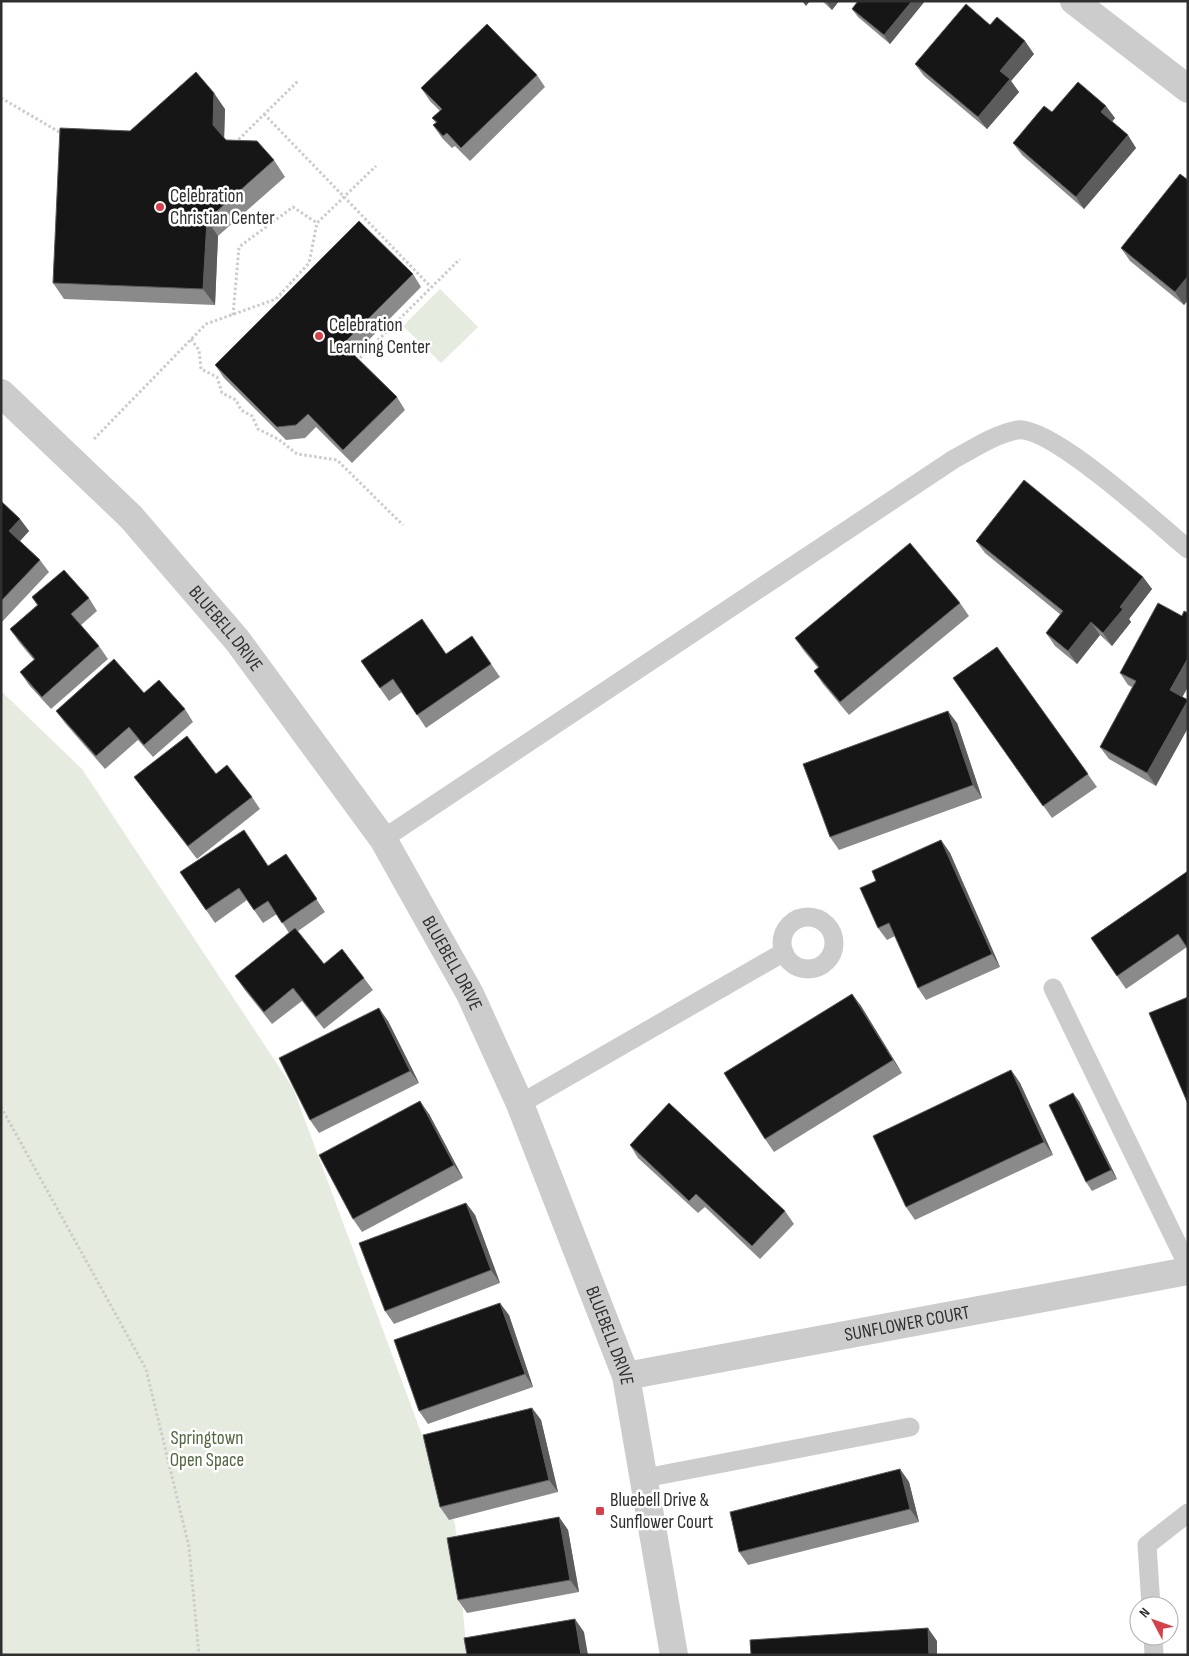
<svg xmlns="http://www.w3.org/2000/svg" width="1189" height="1656" viewBox="0 0 1189 1656" font-family="'Sofia Sans Condensed',sans-serif">
<rect width="100%" height="100%" fill="#fff"/>
<g fill="#e5ebde">
<polygon points="440,289 478,327 441,363 403,326"/>
<polygon points="1,691 82,769 293,1088 455,1524 467,1655 1,1655"/>
</g>
<g fill="none" stroke-linecap="round" stroke-linejoin="round">
<g stroke="#ccc" stroke-width="3" stroke-dasharray="2.5 2.5" stroke-linecap="butt">
<polyline points="1,98 61,133"/>
<polyline points="264,114 431,287"/>
<polyline points="235,143 299,80"/>
<polyline points="233,315 239,247 293,207 317,223"/>
<polyline points="191,339 199,350 201,369 217,377 222,393 236,400 241,410 252,416 258,429 278,439 297,454 337,460 403,525"/>
<polyline points="360,358 460,259"/>
<polyline points="94,439 206,324 276,299 309,263 317,223 376,166"/>
<polyline points="1,1107 146,1369 189,1547 199,1655"/>
</g>
<g stroke="#ccc" stroke-width="19">
<path d="M383 839 954 459C973 449 995 434 1017 430 1051 425 1158 524 1188 549"/>
<circle cx="808" cy="943" r="26"/>
<polyline points="1053,988 1188,1266"/>
<polyline points="520,1104 784,952"/>
<polyline points="645,1478 910,1427"/>
<polyline points="1151,1606 1147,1545 1188,1513"/>
<polyline points="1153,1636 1154,1655"/>
</g>
<polyline stroke="#ccc" stroke-width="28" points="1074,1 1188,89"/>
<g stroke="#ccc" stroke-width="28">
<path id="s1" d="M1 393 131 517 237 640 383 839 470 994 520 1104 626 1376 674 1655"/>
<path id="s2" d="M626 1376 1188 1271"/>
</g>
</g>
<g fill="#8a8a8a">
<polygon points="822,1 839,1 832,10"/>
<polygon points="858,1 925,1 890,44 858,17 852,9"/>
<polygon points="990,25 1034,54 1011,81 1019,92 987,129 924,76 915,64"/>
<polygon points="537,75 545,87 470,161 455,146 452,148 442,138 433,125 436,123 432,118 440,111 430,101 421,88"/>
<polygon points="225,109 224,138 226,140 274,160 285,177 218,236 215,305 64,299 53,283 130,131"/>
<polygon points="1052,112 1115,118 1112,122 1136,148 1084,209 1022,155 1013,143"/>
<polygon points="1188,180 1188,300 1184,305 1130,261 1121,248"/>
<polygon points="413,274 421,287 354,355 397,397 405,410 352,463 316,427 305,438 286,440 224,378 215,365"/>
<polygon points="1,501 20,519 29,531 20,541 40,560 49,572 1,623"/>
<polygon points="976,541 1143,577 1152,589 1129,619 1131,622 1112,646 1100,635 1077,664 1055,646 1046,633 1061,615 985,553"/>
<polygon points="32,597 89,598 97,611 81,625 99,646 108,659 51,709 29,685 20,672 34,660 19,642 10,629 37,605"/>
<polygon points="960,603 969,616 849,715 823,684 814,671 818,668 804,651 795,638"/>
<polygon points="472,636 500,677 426,728 402,692 389,701 361,661 446,654"/>
<polygon points="997,647 1097,787 1052,818 953,678"/>
<polygon points="1120,673 1183,696 1156,786 1109,759 1100,747 1132,687 1128,685"/>
<polygon points="185,709 193,722 153,757 138,740 105,769 65,723 56,711"/>
<polygon points="957,723 982,798 839,850 830,837"/>
<polygon points="216,774 252,797 260,809 197,859 134,777"/>
<polygon points="941,840 950,853 1000,967 926,1000 918,988 895,936 887,940 878,928"/>
<polygon points="286,854 325,912 298,931 324,964 364,978 373,990 324,1029 302,1001 272,1024 244,989 235,976 289,933 277,914 263,923 247,900 215,923 180,872 269,866"/>
<polygon points="1188,871 1187,947 1126,989 1091,938"/>
<polygon points="852,994 861,1006 902,1073 774,1152 765,1139"/>
<polygon points="388,1021 419,1083 319,1133 310,1120"/>
<polygon points="1011,1070 1020,1083 1053,1155 915,1220 906,1207"/>
<polygon points="1079,1101 1117,1179 1092,1191 1086,1182"/>
<polygon points="429,1114 463,1178 362,1232 353,1219"/>
<polygon points="630,1145 785,1211 794,1224 760,1259 705,1207 698,1213 638,1158"/>
<polygon points="466,1203 475,1215 500,1283 394,1324 385,1311"/>
<polygon points="509,1315 533,1387 428,1424 419,1411"/>
<polygon points="532,1408 541,1420 558,1492 449,1520 440,1507"/>
<polygon points="900,1469 909,1482 919,1522 748,1565 739,1552"/>
<polygon points="559,1517 568,1530 579,1592 467,1613 458,1600"/>
</g>
<g fill="#5c5c5c">
<polygon points="802,1 810,1 806,6"/>
<polygon points="826,1 839,1 832,10"/>
<polygon points="912,1 925,1 890,44 884,35"/>
<polygon points="1025,41 1034,54 1011,81 1019,92 987,129 978,117 1000,71"/>
<polygon points="214,93 225,109 224,141 213,125"/>
<polygon points="1106,106 1115,118 1109,125 1101,112"/>
<polygon points="1128,135 1136,148 1084,209 1076,197"/>
<polygon points="207,220 218,236 215,305 203,289"/>
<polygon points="1188,276 1188,300 1184,305 1175,292"/>
<polygon points="20,519 29,531 18,543 9,531"/>
<polygon points="1143,577 1152,589 1129,619 1131,622 1112,646 1103,633 1120,607"/>
<polygon points="1091,622 1100,635 1077,664 1068,651"/>
<polygon points="1188,658 1188,687 1179,703 1170,690"/>
<polygon points="1188,700 1188,728 1156,786 1147,773"/>
<polygon points="948,711 957,723 982,798 973,785"/>
<polygon points="941,840 950,853 1000,967 992,954"/>
<polygon points="852,994 861,1006 902,1073 893,1060"/>
<polygon points="379,1008 388,1021 419,1083 410,1071"/>
<polygon points="1011,1070 1020,1083 1053,1155 1044,1142"/>
<polygon points="1073,1093 1079,1101 1117,1179 1111,1170"/>
<polygon points="420,1101 429,1114 463,1178 454,1165"/>
<polygon points="466,1203 475,1215 500,1283 491,1270"/>
<polygon points="500,1303 509,1315 533,1387 525,1374"/>
<polygon points="532,1408 541,1420 558,1492 549,1480"/>
<polygon points="900,1469 909,1482 919,1522 910,1509"/>
<polygon points="559,1517 568,1530 579,1592 570,1580"/>
<polygon points="575,1619 584,1632 588,1655 581,1655"/>
<polygon points="928,1628 937,1641 937,1655 929,1655"/>
</g>
<g fill="#161616" stroke="#5c5c5c">
<polygon points="858,1 912,1 884,35 852,9"/>
<polygon points="966,4 990,25 997,17 1025,41 1000,71 1010,79 978,117 915,64"/>
<polygon points="487,24 537,75 461,148 447,133 443,136 433,125 437,122 432,118 442,109 421,88"/>
<polygon points="196,72 214,93 213,125 226,140 257,141 274,160 207,220 203,289 53,283 60,128 130,131"/>
<polygon points="1078,82 1106,106 1101,112 1128,135 1076,197 1013,143 1044,106 1052,112"/>
<polygon points="1180,174 1188,180 1188,276 1175,292 1121,248"/>
<polygon points="359,221 413,274 343,344 397,397 343,450 308,414 296,425 277,427 215,365"/>
<polygon points="1024,480 1143,577 1120,607 1123,609 1103,633 1091,622 1068,651 1046,633 1063,611 976,541"/>
<polygon points="1,501 20,519 9,531 40,560 1,601"/>
<polygon points="910,543 960,603 840,702 814,671 819,667 795,638"/>
<polygon points="64,570 89,598 71,614 99,646 42,697 20,672 35,659 10,629 38,605 32,597"/>
<polygon points="1158,603 1182,616 1184,611 1188,613 1188,658 1170,690 1188,700 1147,773 1100,747 1136,681 1120,673"/>
<polygon points="422,619 446,654 472,636 491,664 417,715 393,679 380,688 361,661"/>
<polygon points="997,647 1088,774 1043,806 953,678"/>
<polygon points="114,659 144,693 159,680 185,709 144,745 129,727 96,756 56,711"/>
<polygon points="948,711 973,785 830,837 803,764"/>
<polygon points="187,736 216,774 227,765 252,797 188,846 134,777"/>
<polygon points="244,830 268,866 286,854 317,899 282,923 268,901 254,910 239,888 206,910 180,872"/>
<polygon points="941,840 992,954 918,988 889,923 878,928 860,888 876,881 872,871"/>
<polygon points="1188,871 1188,949 1178,934 1117,976 1091,938"/>
<polygon points="295,928 324,964 342,949 364,978 316,1017 293,988 264,1012 235,976"/>
<polygon points="852,994 893,1060 765,1139 724,1073"/>
<polygon points="1188,997 1188,1104 1149,1013"/>
<polygon points="379,1008 410,1071 310,1120 279,1058"/>
<polygon points="1011,1070 1044,1142 906,1207 873,1136"/>
<polygon points="1073,1093 1111,1170 1086,1182 1049,1105"/>
<polygon points="420,1101 454,1165 353,1219 319,1155"/>
<polygon points="669,1103 785,1211 752,1246 696,1194 689,1201 630,1145"/>
<polygon points="466,1203 491,1270 385,1311 359,1243"/>
<polygon points="500,1303 525,1374 419,1411 394,1340"/>
<polygon points="532,1408 549,1480 440,1507 423,1435"/>
<polygon points="900,1469 910,1509 739,1552 730,1512"/>
<polygon points="559,1517 570,1580 458,1600 447,1538"/>
<polygon points="575,1619 581,1655 467,1655 464,1638"/>
<polygon points="928,1628 929,1655 751,1655 750,1640"/>
</g>
<g fill="#d6404a" stroke="#fff" stroke-width="2">
<circle cx="160" cy="207" r="5"/>
<circle cx="319" cy="336" r="5"/>
<rect x="595" y="1506" width="10" height="10" rx="2.5"/>
</g>
<g text-anchor="middle" dominant-baseline="central" stroke-width="5" stroke-linejoin="round" paint-order="stroke">
<g font-size="19" fill="#2f2f2f" stroke="#fff" text-anchor="start">
<text x="170" y="196">Celebration<tspan x="170" dy="22">Christian Center</tspan></text>
<text x="329" y="325">Celebration<tspan x="329" dy="22">Learning Center</tspan></text>
<text x="610" y="1500">Bluebell Drive &amp;<tspan x="610" dy="22">Sunflower Court</tspan></text>
</g>
<g font-size="19" fill="#2f2f2f" stroke="#fff">
<text stroke="none"><textPath href="#s1" startOffset="326">BLUEBELL DRIVE</textPath></text>
<text stroke="none"><textPath href="#s1" startOffset="731">BLUEBELL DRIVE</textPath></text>
<text stroke="none"><textPath href="#s2" startOffset="286">SUNFLOWER COURT</textPath></text>
<text stroke="none"><textPath href="#s1" startOffset="1136">BLUEBELL DRIVE</textPath></text>
</g>
<g font-size="19" fill="#526740" stroke="#fff">
<text x="207" y="1438">Springtown<tspan x="207" dy="22">Open Space</tspan></text>
</g>
</g>
<rect width="1189" height="1656" fill="none" stroke="#2f2f2f" stroke-width="5"/>
<g transform="translate(1154 1621) rotate(311)"><circle r="24" fill="#ffffff" stroke="#acacac"/>
<path d="M0-4L9 19L0 12L-9 19Z" fill="#d6404a"/>
<text y="-8" font-size="14" font-weight="bold" text-anchor="middle" fill="#2f2f2f">N</text>
</g>
</svg>
